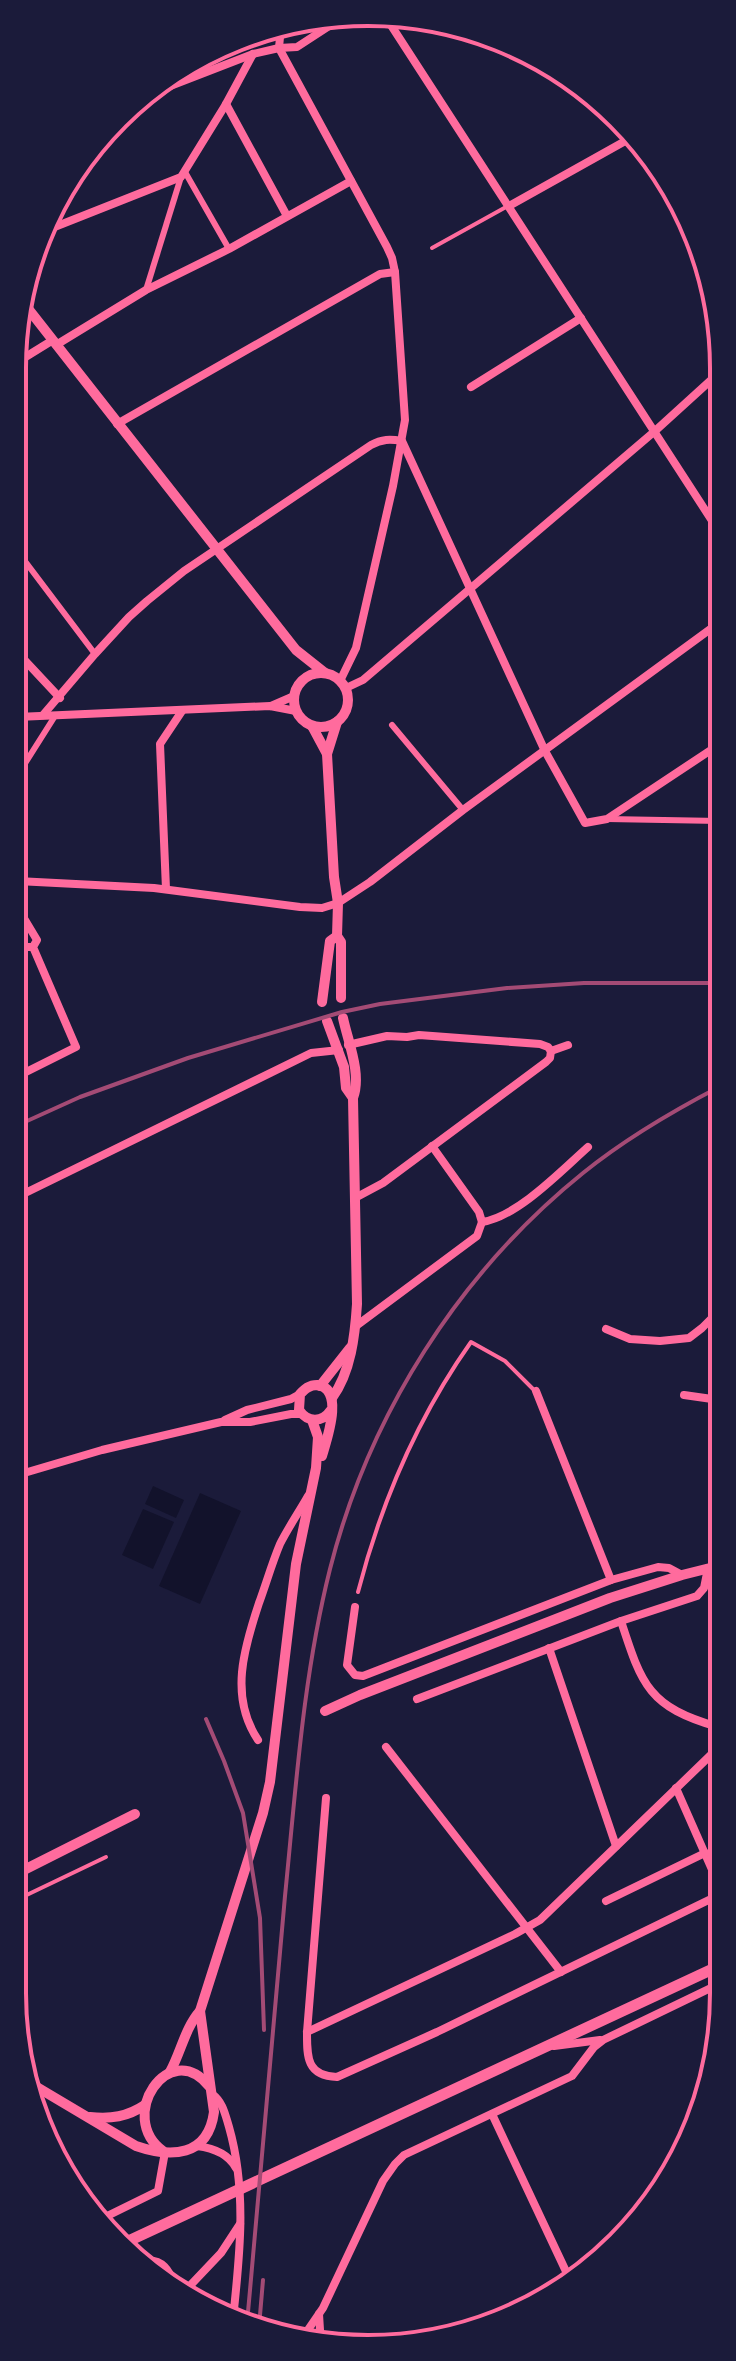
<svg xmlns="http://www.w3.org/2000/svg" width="736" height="2361" viewBox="0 0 736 2361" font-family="'Open Sans',sans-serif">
<rect width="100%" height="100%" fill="#1b1b3a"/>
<g fill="#12122b">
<polygon points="153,1486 184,1500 176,1518 145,1504"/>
<polygon points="200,1493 241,1511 200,1604 159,1586"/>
<polygon points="143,1509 174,1522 153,1569 122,1555"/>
</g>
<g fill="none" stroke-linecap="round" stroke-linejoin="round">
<g stroke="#ff6b9d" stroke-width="4">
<polyline points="432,248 506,207"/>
<path d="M358 1592C381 1503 418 1417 471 1342L505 1361 535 1391"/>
<polyline points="12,1902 106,1857"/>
</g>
<g stroke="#ff6b9d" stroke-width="6">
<polyline points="185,172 229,249"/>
<polyline points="146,290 181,177"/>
<polyline points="18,552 95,654"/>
<polyline points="392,725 463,810"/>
<polyline points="17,776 55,716"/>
<polyline points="607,819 720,821"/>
</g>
<g stroke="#ff6b9d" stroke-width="8">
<polyline points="387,19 720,533"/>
<polyline points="279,48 387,247 392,258 395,272 405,420 393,486 356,648 340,681"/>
<polyline points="279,48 281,26"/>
<polyline points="147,95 253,54 279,48 297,47 340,19"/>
<polyline points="226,104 287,216"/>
<polyline points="509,206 636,135"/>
<polyline points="47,230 181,177 226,104 253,54"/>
<polyline points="56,345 146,290 229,249 351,181"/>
<polyline points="19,361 53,340"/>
<polyline points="471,387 581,318"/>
<polyline points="117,424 380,274 395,272"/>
<polyline points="17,652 60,698"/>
<polyline points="346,688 363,680 655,431 721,371"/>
<polyline points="271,706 294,696"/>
<path d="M43 715 95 654 129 617 147 601 184 571 371 445C382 439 390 439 402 441L545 751 585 823 607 819 720 744"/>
<polyline points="17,717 270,706 296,711"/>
<polyline points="17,881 154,888 300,907 322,908 338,903 370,882 463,810 720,622"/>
<polyline points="166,889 160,744 182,711"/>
<polyline points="16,947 33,947"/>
<polyline points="348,1045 387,1036 407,1037 419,1035 540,1044 548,1047 551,1051"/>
<polyline points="551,1051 568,1045"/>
<polyline points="16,1077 76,1047 33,947 37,940 16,905"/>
<polyline points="432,1146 479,1212 482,1222"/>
<polyline points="15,1198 311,1053 339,1050"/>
<polyline points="355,1198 383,1183 546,1062 550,1058 551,1051"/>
<path d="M482 1222C517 1217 561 1171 588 1147"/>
<polyline points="356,1326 477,1236 482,1222"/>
<polyline points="606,1329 630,1339 660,1341 689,1338 702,1328 719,1311"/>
<polyline points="536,1391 611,1580"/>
<polyline points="684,1395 719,1400"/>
<polyline points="225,1420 247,1410 291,1399 300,1394"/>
<polyline points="14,1476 102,1450 221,1422 250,1422 291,1414 302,1414"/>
<polyline points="355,1607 347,1665 355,1675 363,1676 611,1580 658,1567 669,1568 682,1575"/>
<path d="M621 1621C642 1686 649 1707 718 1727"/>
<polyline points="549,1648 616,1846"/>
<polyline points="417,1699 621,1621 697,1596 704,1588 708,1568"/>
<path d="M258 1740C229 1697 244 1648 259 1603 266 1584 272 1563 280 1544 288 1528 299 1512 308 1496"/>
<polyline points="386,1747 561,1972"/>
<polyline points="676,1788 717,1881"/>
<path d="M326 1798 307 2032C307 2056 306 2076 337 2077L437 2032 717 1896"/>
<polyline points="606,1901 705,1853"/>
<polyline points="307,2032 515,1934 540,1920 718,1748"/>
<polyline points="554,2046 600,2040"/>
<path d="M212 2094C223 2102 225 2114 229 2127 247 2190 240 2254 233 2319"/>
<polyline points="492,2114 571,2282"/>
<path d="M197 2146C213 2148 228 2153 236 2168"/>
<polyline points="97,2221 158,2191 165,2152"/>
<path d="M144 2261C163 2258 169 2271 176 2286"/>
<polyline points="184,2292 221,2253 240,2224"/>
<polyline points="319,2314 321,2346"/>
<polyline points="301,2340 323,2308 383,2181 395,2164 404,2155 572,2076 594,2047 603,2040 717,1985"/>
</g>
<g stroke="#ff6b9d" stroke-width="10">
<polyline points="19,297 296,650 325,673"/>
<circle cx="321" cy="700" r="27"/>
<polyline points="337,722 327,754 334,877 338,903 337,936 341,942 341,998"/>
<polyline points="312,726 327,754"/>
<polyline points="322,1002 330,941 337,936"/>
<polyline points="327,1021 344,1067 346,1088 353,1098"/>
<polyline points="320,1386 350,1348"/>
<path d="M332 1398C351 1372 355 1335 357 1304L353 1098C362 1074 348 1042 343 1018"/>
<path d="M322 1456C327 1439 345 1388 317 1385 309 1385 305 1389 300 1394L299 1410C308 1423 322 1423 331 1410"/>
<polyline points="325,1711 360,1695 610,1598 682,1575 718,1566"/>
<polyline points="12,1876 135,1814"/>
<path d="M170 2072C181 2052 185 2028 200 2011L263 1813 270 1782 296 1564 316 1468 318 1437 312 1420"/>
<path d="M30 2083 136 2146C171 2158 208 2157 214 2112L200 2011"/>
<path d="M90 2117C111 2119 127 2117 145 2105"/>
<path d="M163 2151C116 2117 169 2037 209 2086"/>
</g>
<polyline stroke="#ff6b9d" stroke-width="11" points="122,2244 717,1967"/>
<g stroke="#a44b75" stroke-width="4">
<polyline points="16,1126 80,1097 188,1058 342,1012 380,1004 507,988 584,983 719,983"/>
<polyline points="206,1719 224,1761 243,1813 260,1918 264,2030"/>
<path d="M247 2323C260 2181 272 2039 285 1896 296 1787 303 1676 330 1569 369 1415 459 1273 583 1173 625 1139 671 1112 719 1087"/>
<polyline points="259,2327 263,2280"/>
</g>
</g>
<path d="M0 0H736V2361H0ZM368 26H368A342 342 0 0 1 710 368V1993A342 342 0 0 1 368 2335H368A342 342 0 0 1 26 1993V368A342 342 0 0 1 368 26Z" fill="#1b1b3a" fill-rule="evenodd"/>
<path fill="none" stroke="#ff6b9d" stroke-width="4" d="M368 26H368A342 342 0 0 1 710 368V1993A342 342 0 0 1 368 2335H368A342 342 0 0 1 26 1993V368A342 342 0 0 1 368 26Z"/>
</svg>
